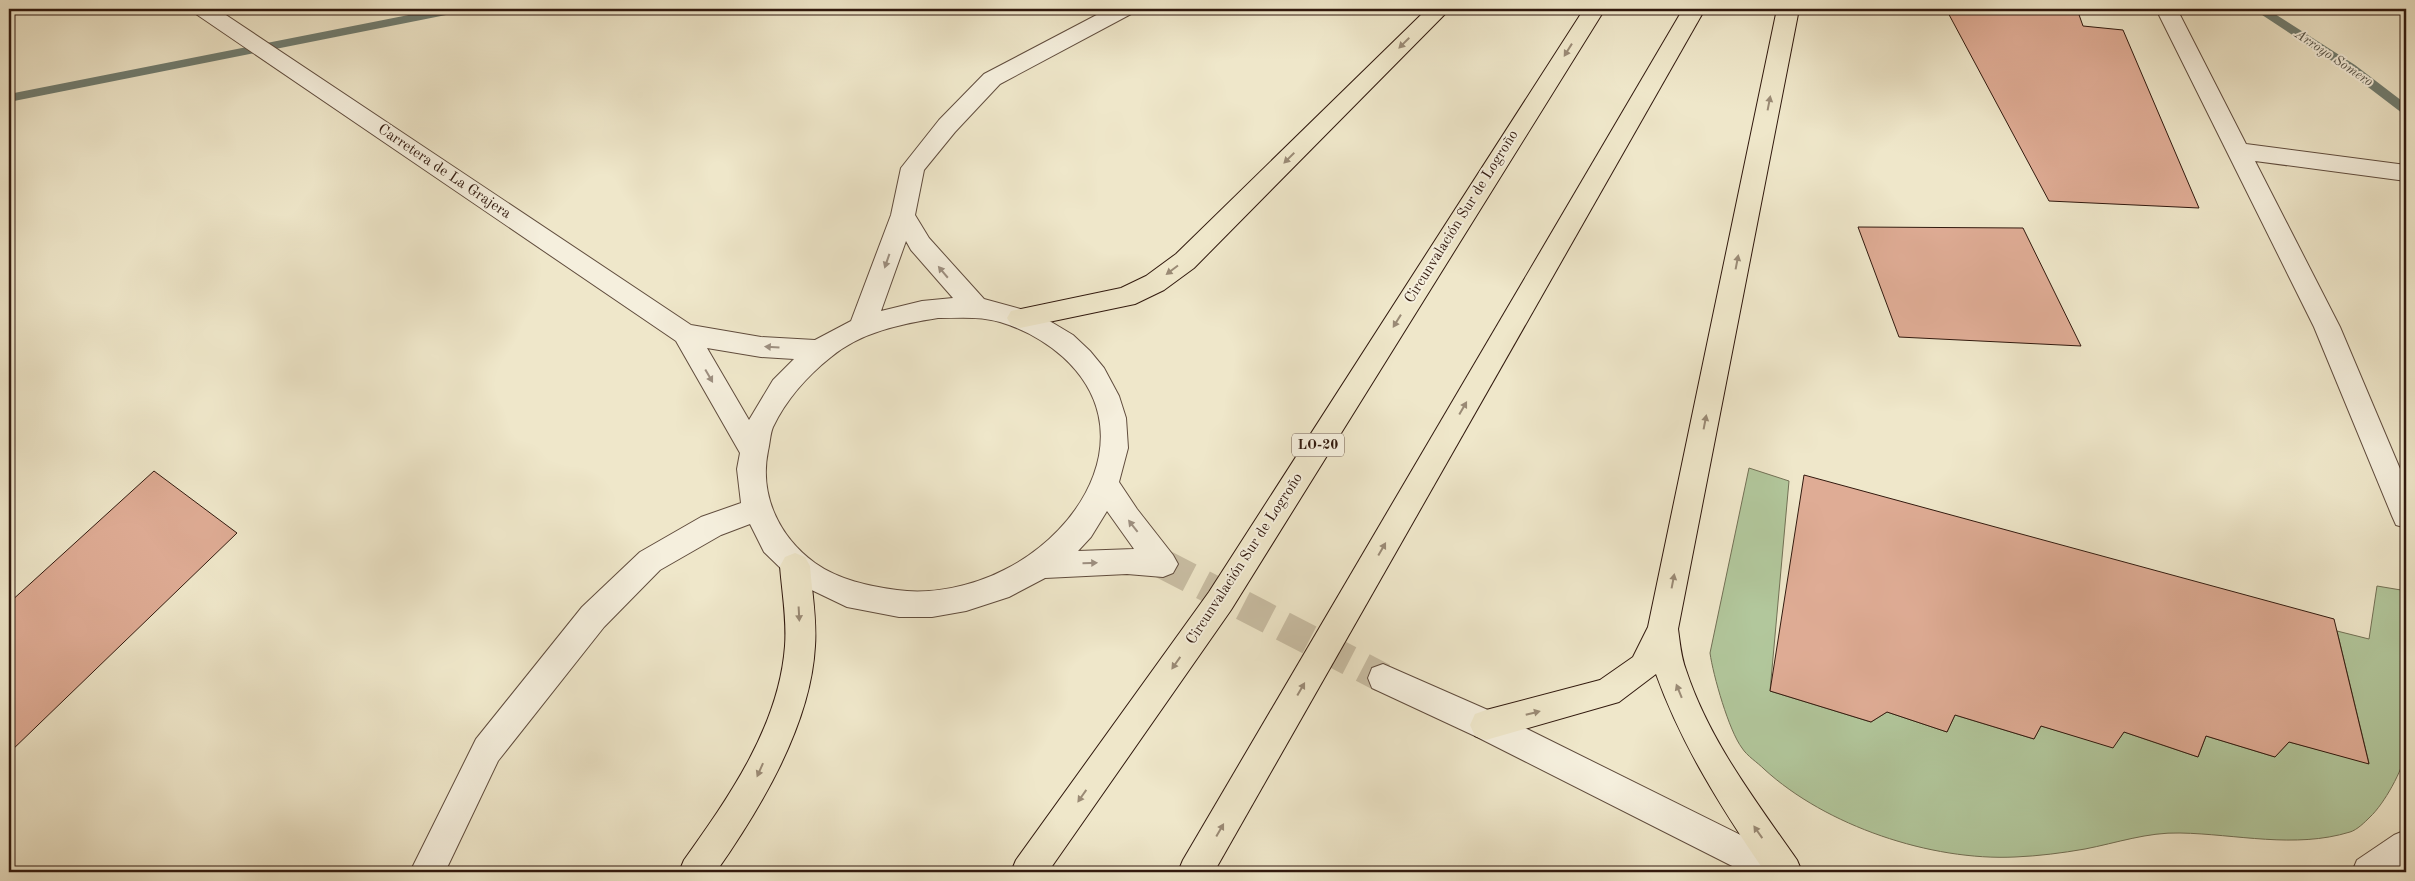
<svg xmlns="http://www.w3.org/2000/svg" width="2415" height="881" viewBox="0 0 2415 881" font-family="'Old Standard TT',serif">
<rect width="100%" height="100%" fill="#efe7ca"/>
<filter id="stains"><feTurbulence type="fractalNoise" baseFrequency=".004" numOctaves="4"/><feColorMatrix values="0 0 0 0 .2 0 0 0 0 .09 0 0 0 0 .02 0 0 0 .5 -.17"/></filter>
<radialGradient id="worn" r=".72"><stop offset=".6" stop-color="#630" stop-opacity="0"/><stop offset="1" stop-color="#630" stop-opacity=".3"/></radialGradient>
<path fill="#b2c79c" stroke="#727055" d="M1749 468 1789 481 1770 691 1871 722 1887 712 1947 732 1955 715 2034 739 2041 726 2113 747 2124 732 2198 757 2206 736 2275 757 2289 742 2369 763 2337 631 2369 639 2377 586 2401 590C2407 629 2406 667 2406 706 2406 721 2408 737 2406 751 2403 770 2384 804 2370 817 2365 822 2357 830 2350 832 2295 849 2236 834 2180 833 2148 832 2116 843 2085 849 2062 853 2039 856 2015 857 1931 861 1826 826 1764 769 1757 762 1747 756 1742 748 1729 731 1713 675 1710 653Z"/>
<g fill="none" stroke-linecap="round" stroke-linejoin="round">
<g fill="#707d71" fill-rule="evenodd">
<polygon points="439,9 462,9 456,13 9,102 9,94"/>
<polygon points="2253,9 2267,9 2355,65 2406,104 2406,114 2402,113 2347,71"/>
</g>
</g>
<g fill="#dfac95" stroke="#31190e">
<polygon points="1946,9 2077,9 2083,26 2123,30 2199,208 2049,201"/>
<polygon points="1858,227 2023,228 2081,346 1899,337"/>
<polygon points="154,471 237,533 9,753 9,603"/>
<polygon points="1804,475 2334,619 2369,764 2289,742 2275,757 2206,736 2198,757 2124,732 2113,748 2041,726 2034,739 1955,715 1947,732 1887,712 1871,722 1770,691"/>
</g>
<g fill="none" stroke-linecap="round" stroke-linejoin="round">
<polyline stroke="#c9bea4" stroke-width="30" stroke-dasharray="30 15" stroke-linecap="butt" points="1163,564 1383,678"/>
<defs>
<g id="street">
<path d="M193 9H217L691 325 761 337 815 340 851 321 891 215 901 168 939 120 984 74 1108 9H1134L1131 14 1000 84 955 132 924 170 915 215 929 238 984 299 1032 312 1053 323 1073 335 1090 351 1104 368 1119 396 1126 418 1128 448 1119 482 1137 509 1173 555 1178 564 1173 573 1163 577 1127 574 1045 578 1009 597 966 611 932 617H899L847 607 795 582 764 552 750 524 721 535 660 570 604 627 498 761 445 872H410L476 739 582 607 640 552 701 517 741 503 737 469 740 453 676 341 196 14ZM906 241 911 250 953 298 922 301 881 311ZM938 318C959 318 980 316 1000 322 1023 329 1045 341 1063 357 1142 429 1085 530 1004 570 973 586 932 595 897 590 869 586 839 580 815 563 779 537 759 495 768 451 770 443 770 434 773 427 786 400 807 376 831 357 861 332 901 324 938 318ZM707 348 761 357 794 359 773 380 749 420ZM1107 511 1134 549 1078 551 1091 537Z"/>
<polygon points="2156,9 2177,9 2246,144 2406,165 2406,181 2255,161 2340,327 2406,483 2406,528 2396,525 2392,516 2314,327"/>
<polygon points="1383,664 1497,714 1791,860 1796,872 1744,872 1475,736 1372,688 1368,678 1372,668"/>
<polygon points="2406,830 2406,867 2398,872 2352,872 2357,860 2394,835"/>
</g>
<g id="highway">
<polygon points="1427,9 1450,9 1194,268 1164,290 1135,304 1020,328 1011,325 1007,318 1011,311 1121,288 1146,276 1176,254"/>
<polygon points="1584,9 1605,9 1231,610 1048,872 1011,872 1016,860 1209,592"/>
<polygon points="1683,9 1705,9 1214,872 1178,872 1183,860"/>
<path d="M1777 9H1799L1678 629C1680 643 1681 657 1686 670 1709 740 1755 800 1797 860L1802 872H1765C1722 809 1682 746 1656 674L1619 702 1486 740 1475 736 1470 725 1475 714 1486 710 1600 680 1633 657 1648 627Z"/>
<path d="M795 553 805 557 810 566C812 593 817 620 815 646 811 725 760 809 716 872H679L684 860C729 797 779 726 785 646 787 619 782 592 780 566L785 557Z"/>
</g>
</defs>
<use href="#street" stroke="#604c3d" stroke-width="2"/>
<use href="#highway" stroke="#31190e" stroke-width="2"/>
<use href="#street" fill="#f5efdd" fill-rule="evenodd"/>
<use href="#highway" fill="#efe7ca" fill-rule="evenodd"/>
</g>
<defs><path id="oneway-solid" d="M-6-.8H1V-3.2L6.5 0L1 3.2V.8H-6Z" transform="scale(1.25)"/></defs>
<g fill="#9a8a75">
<use href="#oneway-solid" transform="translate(1404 43) rotate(135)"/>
<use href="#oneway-solid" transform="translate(1568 50) rotate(122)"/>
<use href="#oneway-solid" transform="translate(1769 103) rotate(-79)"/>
<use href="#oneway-solid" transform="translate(1289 158) rotate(135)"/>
<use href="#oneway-solid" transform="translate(1737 262) rotate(-79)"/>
<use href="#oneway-solid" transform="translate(1172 270) rotate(143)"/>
<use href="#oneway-solid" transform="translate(1397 321) rotate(122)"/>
<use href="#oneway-solid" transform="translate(1463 408) rotate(-60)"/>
<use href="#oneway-solid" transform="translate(1705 422) rotate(-79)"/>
<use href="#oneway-solid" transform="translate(1382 549) rotate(-60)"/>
<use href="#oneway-solid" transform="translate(1673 581) rotate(-79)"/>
<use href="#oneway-solid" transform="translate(799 614) rotate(87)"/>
<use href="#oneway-solid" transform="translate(1176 663) rotate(125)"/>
<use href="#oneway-solid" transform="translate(1301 689) rotate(-60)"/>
<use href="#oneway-solid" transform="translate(1679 691) rotate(-112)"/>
<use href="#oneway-solid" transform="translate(1533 713) rotate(-14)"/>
<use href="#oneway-solid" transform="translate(760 770) rotate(114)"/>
<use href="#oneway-solid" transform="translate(1082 796) rotate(125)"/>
<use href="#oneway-solid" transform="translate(1220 830) rotate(-60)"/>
<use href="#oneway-solid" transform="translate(1758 832) rotate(-125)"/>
</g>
<g fill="#9d8f80">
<use href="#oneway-solid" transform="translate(887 261) rotate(109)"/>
<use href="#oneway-solid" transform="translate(943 272) rotate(-130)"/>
<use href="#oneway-solid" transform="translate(772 347) rotate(-176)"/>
<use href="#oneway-solid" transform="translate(709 376) rotate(60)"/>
<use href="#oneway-solid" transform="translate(1133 526) rotate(-128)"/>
<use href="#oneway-solid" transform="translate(1090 563) rotate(-2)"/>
</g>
<g text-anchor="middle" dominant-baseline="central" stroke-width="4" stroke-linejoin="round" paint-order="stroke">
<g font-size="14" font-style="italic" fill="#565348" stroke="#f5efdd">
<text transform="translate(2334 58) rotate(34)">Arroyo Somero</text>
</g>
<rect fill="#f5efdd" stroke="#6c594c" stroke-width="1" x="1292" y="433.5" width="52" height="23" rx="4"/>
<g font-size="14" font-weight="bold" fill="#31190e">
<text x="1318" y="445">LO-20</text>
</g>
<g font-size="15" fill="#31190e" stroke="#f5efdd">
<text transform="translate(444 172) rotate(34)">Carretera de La Grajera</text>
<text transform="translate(1462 217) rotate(-58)">Circunvalación Sur de Logroño</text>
<text transform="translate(1245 559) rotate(-57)">Circunvalación Sur de Logroño</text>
</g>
</g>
<rect width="2415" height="881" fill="none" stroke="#efe7ca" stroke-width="30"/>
<rect x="10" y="10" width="2395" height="861" fill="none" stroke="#31190e" stroke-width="2.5"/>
<rect x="15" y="15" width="2385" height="851" fill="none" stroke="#31190e"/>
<rect width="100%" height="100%" filter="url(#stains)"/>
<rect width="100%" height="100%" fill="url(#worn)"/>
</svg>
